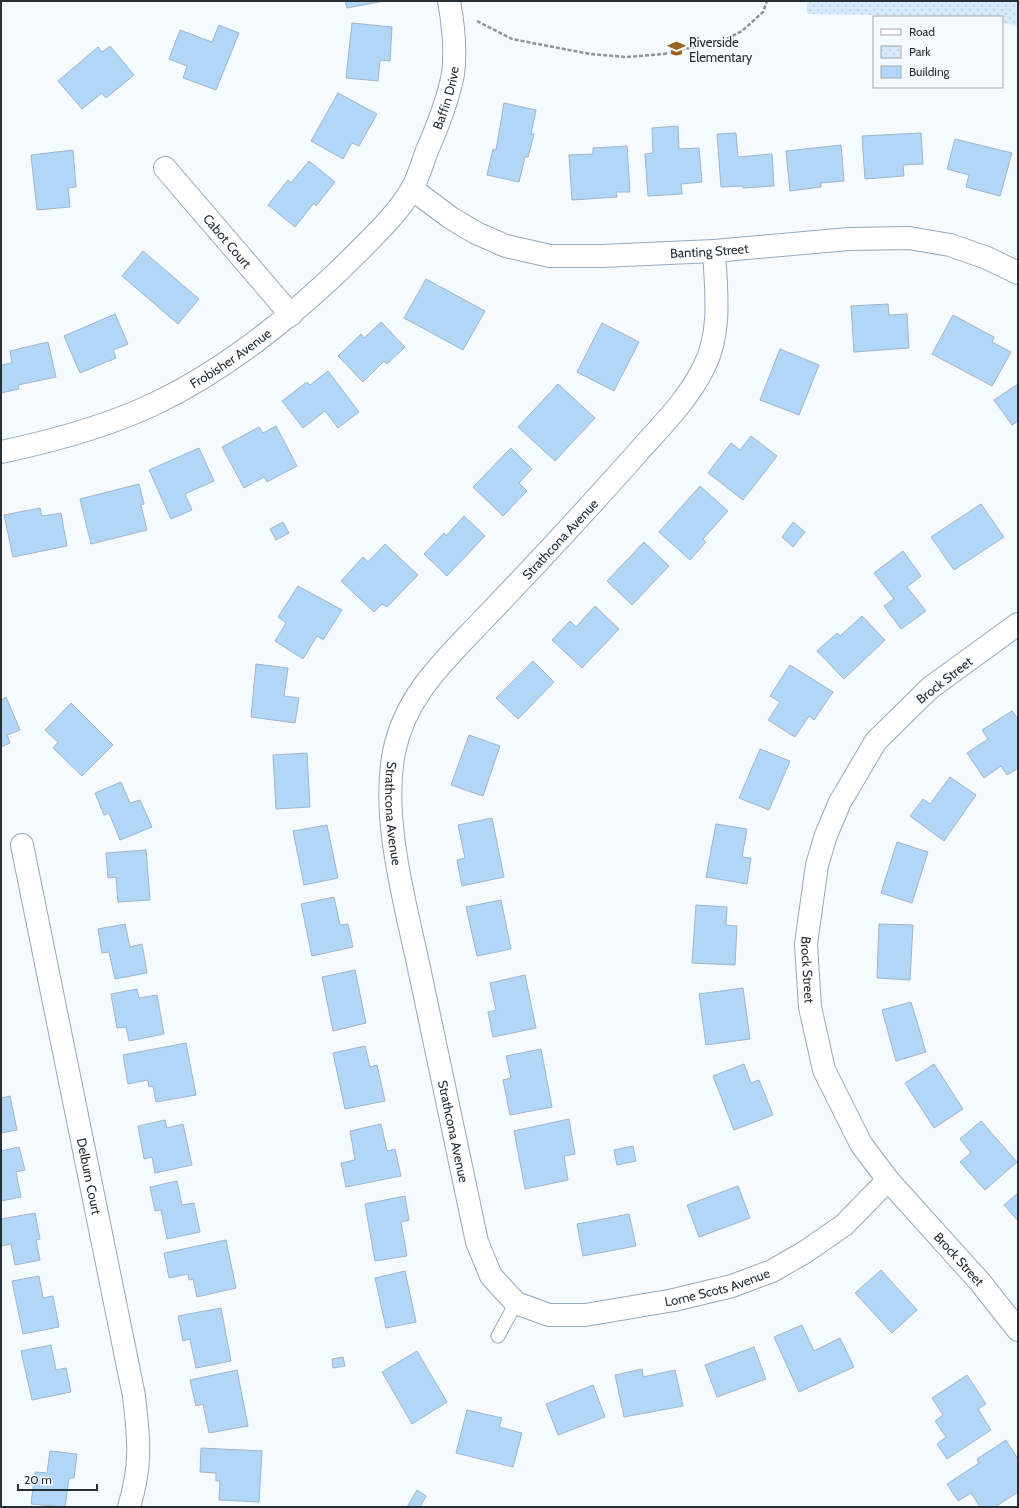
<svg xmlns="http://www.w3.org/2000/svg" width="1019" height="1508" viewBox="0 0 1019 1508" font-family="Cabin,sans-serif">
<defs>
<pattern id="park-dots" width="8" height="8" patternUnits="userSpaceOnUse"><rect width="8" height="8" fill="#d6eafd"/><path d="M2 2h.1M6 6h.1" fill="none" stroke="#b8c9d9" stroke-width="1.8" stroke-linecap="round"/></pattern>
</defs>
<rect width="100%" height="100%" fill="#f5fafe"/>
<polygon fill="url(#park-dots)" points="807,1 1018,1 1018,28 1010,24 1002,23 1002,17 807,14"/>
<g fill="#b2d6f7" stroke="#a0b5c9">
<polygon points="345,1 384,1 347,8"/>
<polygon points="352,23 392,27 390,61 380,60 378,81 346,78"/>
<polygon points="219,25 239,33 216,90 183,78 187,66 169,59 180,30 212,42"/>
<polygon points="110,46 134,75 106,98 102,93 82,109 58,81 98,47 102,52"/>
<polygon points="338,93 377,114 359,146 352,143 343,159 311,141"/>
<polygon points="504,103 536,110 531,134 534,134 528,157 525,157 519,182 487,175 493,149 496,150"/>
<polygon points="678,126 679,149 699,148 702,182 681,184 682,194 648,196 645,154 653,153 652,128"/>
<polygon points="736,133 738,157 772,154 774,186 743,188 743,186 721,187 717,134"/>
<polygon points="921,133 923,164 903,165 904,176 865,179 862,136"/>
<polygon points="955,139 1012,153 1000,196 966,187 969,175 947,169"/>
<polygon points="841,145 844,181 821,183 821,187 790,191 786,151"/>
<polygon points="627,146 630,192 616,192 617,197 572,200 569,155 593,154 593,148"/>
<polygon points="73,150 76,187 68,188 70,207 37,210 31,155"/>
<polygon points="309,161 335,182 316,206 314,203 295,227 268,205 288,180 291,183"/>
<polygon points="143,251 199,299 178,324 122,276"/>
<polygon points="426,279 485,311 463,350 404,318"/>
<polygon points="888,304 889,315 907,314 909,348 854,352 851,306"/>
<polygon points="115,314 128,344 113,350 116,358 80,373 64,336"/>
<polygon points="953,315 994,337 992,342 1011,352 992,386 932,354"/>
<polygon points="381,322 405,347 387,364 384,361 363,382 338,356 361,334 364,338"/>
<polygon points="602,323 639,342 614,391 577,372"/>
<polygon points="48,342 56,377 18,385 19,389 1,393 1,365 12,363 10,351"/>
<polygon points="780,349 819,365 799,415 760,400"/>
<polygon points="328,371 359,412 338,428 325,411 303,428 282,401 307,382 310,385"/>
<polygon points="558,384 595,418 555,461 518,427"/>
<polygon points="1018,384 1018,421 1012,425 994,400"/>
<polygon points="276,426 297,466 267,482 264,477 244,488 222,447 259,427 263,433"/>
<polygon points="751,436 777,456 743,500 708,473 731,443 740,450"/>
<polygon points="199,448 214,481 185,494 192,510 171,519 149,470"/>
<polygon points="511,448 532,469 519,483 527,491 503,516 473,487"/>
<polygon points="139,484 144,504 141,505 147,530 91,544 80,499"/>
<polygon points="700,486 728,511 703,539 706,542 690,560 659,532"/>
<polygon points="981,504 1004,537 954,570 931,537"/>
<polygon points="40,508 42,516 61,513 67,546 13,557 4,515"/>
<polygon points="464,516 485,536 447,576 424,554 444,533 446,536"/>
<polygon points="283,522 289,533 276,540 270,529"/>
<polygon points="793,522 805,532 793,547 782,537"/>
<polygon points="644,542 669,566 632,605 607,581"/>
<polygon points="385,544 418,575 387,607 382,604 374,612 341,581 363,557 368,562"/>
<polygon points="903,551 921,576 907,587 926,611 901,629 884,606 894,599 874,573"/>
<polygon points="298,586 342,610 323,640 317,636 303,659 275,641 286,623 278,617"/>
<polygon points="595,606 619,629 582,668 552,640 570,621 576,627"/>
<polygon points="862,616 885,640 844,679 817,651 837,633 840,636"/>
<polygon points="533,661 554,682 518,719 496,698"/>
<polygon points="256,664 288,668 284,696 299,698 295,723 251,717"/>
<polygon points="790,665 833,692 814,720 809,716 795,737 768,720 780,702 770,696"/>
<polygon points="6,697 20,730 7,735 10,743 1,747 1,700"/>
<polygon points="71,703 113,745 82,776 53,748 58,742 45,730"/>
<polygon points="1012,711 1018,719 1018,768 1007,775 1001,766 984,778 967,753 988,739 982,730"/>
<polygon points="469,735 500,746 483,796 451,785"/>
<polygon points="760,749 790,761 769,810 739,798"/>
<polygon points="307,753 310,807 276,809 273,755"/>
<polygon points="950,777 976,795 944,841 910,816 923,799 930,804"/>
<polygon points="121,782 130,803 140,800 152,827 120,840 109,813 104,815 95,793"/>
<polygon points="492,818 504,877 462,886 457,860 465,858 458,825"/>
<polygon points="716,824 747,829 742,857 751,858 747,884 706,877"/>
<polygon points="327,825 338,878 304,885 293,831"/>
<polygon points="897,842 928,852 912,903 881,893"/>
<polygon points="146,850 150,900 118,902 116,877 108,878 106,853"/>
<polygon points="334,897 340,925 348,924 353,947 312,956 301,904"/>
<polygon points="501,900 511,949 477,956 466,907"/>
<polygon points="696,905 727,907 726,925 737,926 735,965 692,963"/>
<polygon points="125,924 130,947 142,944 147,973 115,979 109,952 102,953 98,929"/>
<polygon points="879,924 913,925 910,980 877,978"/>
<polygon points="355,970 366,1023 333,1031 322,977"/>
<polygon points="525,975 536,1028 493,1037 488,1012 496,1010 490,983"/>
<polygon points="743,988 750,1039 706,1045 699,994"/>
<polygon points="137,989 139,998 157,995 164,1034 129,1041 126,1027 117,1028 111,994"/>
<polygon points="911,1002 926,1052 896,1061 882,1010"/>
<polygon points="186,1043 196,1095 156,1102 153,1086 149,1087 148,1080 128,1084 123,1055"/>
<polygon points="365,1046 370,1067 377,1065 385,1101 345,1109 333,1053"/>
<polygon points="541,1049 552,1107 510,1115 503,1080 511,1078 506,1056"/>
<polygon points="744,1064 751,1083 759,1080 773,1115 734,1130 713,1076"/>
<polygon points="934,1064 963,1109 934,1128 905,1083"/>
<polygon points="1,1091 2,1098 10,1096 17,1130 1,1133"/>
<polygon points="569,1119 575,1154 564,1156 568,1180 525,1189 514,1131"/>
<polygon points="165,1120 167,1128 183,1124 192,1165 155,1173 152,1157 144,1159 138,1126"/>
<polygon points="981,1121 1017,1162 985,1190 960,1162 971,1153 960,1139"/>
<polygon points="381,1124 387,1151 395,1149 401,1176 346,1187 341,1163 355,1160 350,1131"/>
<polygon points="633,1146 636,1161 617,1165 614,1150"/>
<polygon points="19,1147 25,1170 16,1172 21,1197 1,1201 1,1151"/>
<polygon points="177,1181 182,1205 194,1203 200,1232 167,1239 161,1210 155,1211 150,1187"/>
<polygon points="738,1186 750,1218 699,1237 687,1205"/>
<polygon points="1018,1193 1018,1221 1004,1205"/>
<polygon points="405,1196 409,1220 401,1222 407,1256 375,1261 365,1204"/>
<polygon points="35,1213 40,1239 36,1240 40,1260 15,1265 11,1244 1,1246 1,1219"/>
<polygon points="629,1214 636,1246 583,1256 577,1224"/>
<polygon points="226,1240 236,1288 197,1297 193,1279 189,1280 188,1274 169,1278 164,1253"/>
<polygon points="881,1270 917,1310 892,1333 855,1293"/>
<polygon points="405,1271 416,1322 386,1328 375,1278"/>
<polygon points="39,1276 43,1298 53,1296 59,1327 23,1334 12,1281"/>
<polygon points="221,1308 231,1361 196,1368 190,1339 183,1341 178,1316"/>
<polygon points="802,1325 814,1351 840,1338 854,1367 799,1392 774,1337"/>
<polygon points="51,1345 56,1370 66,1368 71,1392 32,1400 21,1351"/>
<polygon points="754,1347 766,1379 717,1397 705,1365"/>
<polygon points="417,1351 447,1402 412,1424 382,1372"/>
<polygon points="343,1357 345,1366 333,1368 332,1359"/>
<polygon points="642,1369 643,1377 675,1370 683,1406 624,1417 615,1375"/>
<polygon points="237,1370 248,1426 209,1433 203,1404 196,1406 190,1380"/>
<polygon points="967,1375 986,1404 978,1409 991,1430 947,1459 937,1444 946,1437 935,1421 943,1415 932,1398"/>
<polygon points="593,1385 605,1417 558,1435 546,1404"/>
<polygon points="467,1410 502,1418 499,1427 522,1433 513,1467 456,1453"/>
<polygon points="1006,1440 1018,1459 1018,1492 995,1507 980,1507 971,1493 958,1501 947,1484 979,1463 977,1459"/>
<polygon points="201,1448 262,1451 259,1502 219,1500 220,1481 216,1481 216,1473 200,1472"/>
<polygon points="50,1451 77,1454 74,1478 69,1478 65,1507 31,1504 35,1472 47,1473"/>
<polygon points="417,1490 426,1496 420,1507 407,1507"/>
</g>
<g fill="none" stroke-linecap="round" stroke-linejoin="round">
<defs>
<polyline id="service" points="498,1336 516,1303"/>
<g id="minor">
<path id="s1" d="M165 168 291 315"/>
<path id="s2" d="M412 189 451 218 476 233 506 246 550 256H602L714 251 849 239 909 238 950 245 987 258 1018 273"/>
<path id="s3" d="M714 251C716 289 722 332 704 367 687 402 657 430 632 459 582 515 531 570 479 624 442 663 405 697 394 752 381 818 405 902 419 968 438 1059 458 1151 477 1242L491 1276 516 1303 549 1315H585L674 1300 732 1286 772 1271 805 1252 844 1225 888 1180"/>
<path id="s4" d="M1 452C53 441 106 427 154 404 230 368 304 307 362 248 379 231 400 210 412 189 418 178 422 165 426 153 437 128 448 101 453 74 456 52 453 23 449 1"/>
<path id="s5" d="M1018 624 930 688 876 741 840 802 826 835 817 865 806 944 810 1007 824 1070 861 1144 888 1180 980 1282 1018 1330"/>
<path id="s6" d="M22 845 134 1396C139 1440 142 1464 129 1507"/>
</g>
</defs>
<use href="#service" stroke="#94a9bd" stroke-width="15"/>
<use href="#minor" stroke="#94a9bd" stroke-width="24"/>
<polyline stroke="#8d9399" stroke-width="2.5" stroke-dasharray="4 2" stroke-linecap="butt" points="477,21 512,39 590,54 626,57 664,54 724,40 742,31 763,12 767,1"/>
<use href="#service" stroke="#fff" stroke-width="13"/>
<use href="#minor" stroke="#fff" stroke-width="22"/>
</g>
<defs>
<symbol id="school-bare" viewBox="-9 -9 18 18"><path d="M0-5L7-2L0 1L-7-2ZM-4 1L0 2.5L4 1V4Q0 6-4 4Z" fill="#9a631e" stroke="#f5fafe" stroke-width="2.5" paint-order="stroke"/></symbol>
</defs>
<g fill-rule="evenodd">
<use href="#school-bare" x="664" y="36" width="25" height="25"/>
</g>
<g text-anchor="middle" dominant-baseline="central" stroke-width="3" stroke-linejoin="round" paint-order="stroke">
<g font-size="13" fill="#262e36" stroke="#f5fafe" text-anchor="start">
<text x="689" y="42">Riverside<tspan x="689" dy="15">Elementary</tspan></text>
</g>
<g font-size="13" fill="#262e36" stroke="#f5fafe">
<text stroke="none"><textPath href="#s4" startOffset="597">Baffin Drive</textPath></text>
<text stroke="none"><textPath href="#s1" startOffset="96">Cabot Court</textPath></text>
<text stroke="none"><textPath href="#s2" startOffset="315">Banting Street</textPath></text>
<text stroke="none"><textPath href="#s4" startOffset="250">Frobisher Avenue</textPath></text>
<text transform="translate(560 539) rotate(-47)">Strathcona Avenue</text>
<text transform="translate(944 680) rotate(-38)">Brock Street</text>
<text stroke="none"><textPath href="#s3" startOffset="678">Strathcona Avenue</textPath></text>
<text stroke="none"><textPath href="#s5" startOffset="428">Brock Street</textPath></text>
<text stroke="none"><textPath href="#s3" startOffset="1002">Strathcona Avenue</textPath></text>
<text stroke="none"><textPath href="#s6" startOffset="338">Delburn Court</textPath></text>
<text stroke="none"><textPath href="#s5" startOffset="764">Brock Street</textPath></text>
<text stroke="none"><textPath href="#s3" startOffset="1395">Lorne Scots Avenue</textPath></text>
</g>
</g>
<rect width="1019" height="1508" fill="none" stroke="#262e36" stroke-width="4"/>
<rect x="873" y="16" width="130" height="72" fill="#f5fafe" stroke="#a2a8ae"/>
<rect x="881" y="29" width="20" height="6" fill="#ffffff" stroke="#a2a8ae"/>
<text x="909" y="36" font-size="12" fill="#262e36">Road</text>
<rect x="881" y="46" width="20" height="12" fill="url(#park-dots)" stroke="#a2a8ae"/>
<text x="909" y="56" font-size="12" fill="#262e36">Park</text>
<rect x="881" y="66" width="20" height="12" fill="#b2d6f7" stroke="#a2a8ae"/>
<text x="909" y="76" font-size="12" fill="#262e36">Building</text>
<path d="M18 1484v6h79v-6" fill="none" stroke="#262e36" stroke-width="2"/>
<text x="24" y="1484" font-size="12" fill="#262e36" stroke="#f5fafe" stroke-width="3" paint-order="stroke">20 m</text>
</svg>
